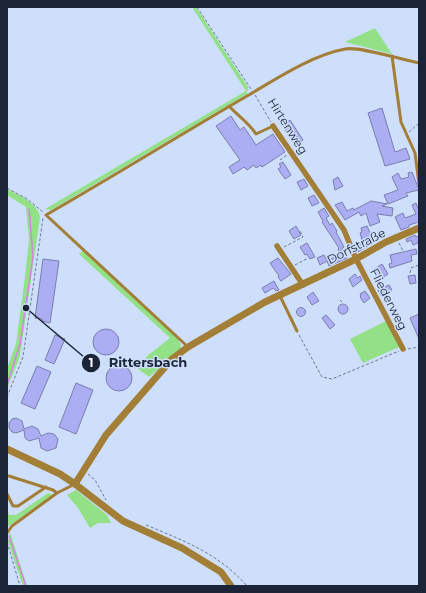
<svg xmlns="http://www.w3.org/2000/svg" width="426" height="593" viewBox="0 0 426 593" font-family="Montserrat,sans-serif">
<rect width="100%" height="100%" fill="#cedffb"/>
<g fill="#92e187">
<polygon points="192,7 196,7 248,87 247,94 51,210 45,209 246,91"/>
<polygon points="375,28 392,54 345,42"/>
<path d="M7 189C18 195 38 203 40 217L20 356 7 389V368L16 344 25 277 29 239 26 207 7 195Z"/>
<polygon points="83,251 178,339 181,346 180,351 149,377 138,369 147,356 170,338 79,254"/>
<polygon points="386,321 399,347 363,363 350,339"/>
<polygon points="76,490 107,515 111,523 98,523 90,528 78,508 67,495"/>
<polygon points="48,493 53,495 7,527 7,508 9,515 16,515"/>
<polygon points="10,532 27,586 23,586 8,542"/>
</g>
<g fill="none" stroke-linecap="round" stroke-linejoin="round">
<g stroke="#d884e7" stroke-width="1.5">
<polyline points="7,385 20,344 33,257 29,209"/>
<polyline points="9,536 26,586"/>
</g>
</g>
<g fill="#abaef3" stroke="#7b7ead">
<polygon points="382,108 395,152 406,148 410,159 385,166 368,113"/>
<polygon points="231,116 240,130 244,127 256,145 273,134 285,152 262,167 261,165 256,168 254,165 247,170 244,167 233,174 229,167 240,160 216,126"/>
<polygon points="290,120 303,140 295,145 282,125"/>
<polygon points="283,162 291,175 285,179 278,169 281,167 279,164"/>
<polygon points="412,172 419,190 406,193 408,196 388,204 384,195 398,190 392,177 398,173 401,179 409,177 408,173"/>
<polygon points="338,177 343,186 335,190 333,180"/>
<polygon points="304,179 308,186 301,190 297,182"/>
<polygon points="314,195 319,203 312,206 308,198"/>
<polygon points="371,201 387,204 382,206 393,208 392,216 377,214 380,222 370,226 366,213 361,216 359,212 345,220 335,205 342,202 347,211 353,208 354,210"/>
<polygon points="416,203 419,211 419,222 409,225 409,227 401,230 395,217 403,213 405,218 416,214 412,205"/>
<polygon points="324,208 329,216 326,218 330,225 332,223 337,231 336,232 344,247 342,248 347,258 329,266 327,261 320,265 317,258 324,255 326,259 331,259 340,254 338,249 339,248 322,222 323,221 318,212"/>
<polygon points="296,226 301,235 294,239 289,231"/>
<polygon points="367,226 374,242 358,252 355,246 363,243 360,233 362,232 361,228"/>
<polygon points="415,235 416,237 419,236 418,243 413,245 411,240 407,242 406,239"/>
<polygon points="307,243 315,257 310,259 307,254 305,255 300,247"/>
<polygon points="416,249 417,254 411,255 412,261 390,268 389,264 392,263 390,255"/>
<polygon points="278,258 291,274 281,281 278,277 279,276 270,263"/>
<polygon points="43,259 59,261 50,323 42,321 42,319 35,318"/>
<polygon points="382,264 388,274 379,280 373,270"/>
<polygon points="355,274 358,278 360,276 362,280 353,287 349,279"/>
<polygon points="415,275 416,283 410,284 408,276"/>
<polygon points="274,281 279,290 276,291 273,288 265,293 262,288"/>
<polygon points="389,285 392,290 381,296 378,290"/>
<polygon points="365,291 370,298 364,303 360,297 361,296 360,294"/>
<polygon points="313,292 319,301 312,305 307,297"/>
<circle cx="343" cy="309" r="5"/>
<circle cx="301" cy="312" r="4.5"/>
<polygon points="419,314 419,339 410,318"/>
<polygon points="326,315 335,325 330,329 322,318"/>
<circle cx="106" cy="342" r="13"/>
<polygon points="55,335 65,339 54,364 45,360"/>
<circle cx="119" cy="378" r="13"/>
<polygon points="37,366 51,372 35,409 21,403"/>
<polygon points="76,383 93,390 76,434 59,427"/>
<polygon points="16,418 22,421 24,429 32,426 38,429 41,436 48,433 54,434 58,439 56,448 47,451 41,448 39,438 29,441 25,438 24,430 16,433 12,432 9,428 9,423 12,419"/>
</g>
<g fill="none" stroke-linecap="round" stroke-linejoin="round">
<g stroke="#6c7990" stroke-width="1" stroke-dasharray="3 2" stroke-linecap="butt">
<polyline points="197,7 251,89"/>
<polyline points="255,95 271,122"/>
<polyline points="409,132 419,123"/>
<polyline points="280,160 287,155"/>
<polyline points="7,188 27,199 43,212"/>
<polyline points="399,243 403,251"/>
<polyline points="284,247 303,237 300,231"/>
<polyline points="295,265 308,258"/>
<polyline points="410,273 411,268 419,265"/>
<polyline points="340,300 342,302"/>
<polyline points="299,335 322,377 332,379 399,351"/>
<polyline points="408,349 419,347"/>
<polyline points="7,397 23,357 43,218"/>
<polyline points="88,474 95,480 106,500"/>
<path d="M146 525C185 541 219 554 247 586"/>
<polyline points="7,542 20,586"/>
</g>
<g stroke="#a37e36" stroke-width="3">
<polyline points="392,56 401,122 415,153 419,184"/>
<path d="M229 106C238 116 249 123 256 134L273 126"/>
<polyline points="280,296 297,331"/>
<path d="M188 347 46 215C114 176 180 135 247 96 276 79 312 55 345 49 359 46 403 60 419 63"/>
<polyline points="7,476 9,476 53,490 57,493"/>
<polyline points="7,494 13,506 18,506 46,487"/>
<polyline points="7,533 12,526 57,493 75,484"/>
</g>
<g stroke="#a37e36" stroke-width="5.5">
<polyline points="273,126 344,230 356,259 403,349"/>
<polyline points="277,246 303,285"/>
</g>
<g stroke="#a37e36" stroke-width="7">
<polyline points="7,449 60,474 75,484 123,521 182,548 221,572 231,586"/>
<polyline points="75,484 106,435 172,359 188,347 265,302 356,259 386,242 419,228"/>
</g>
</g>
<g text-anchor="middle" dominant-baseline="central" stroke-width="3" stroke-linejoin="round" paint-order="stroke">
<g font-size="12" fill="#1b2537" stroke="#cedffb">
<text transform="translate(288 126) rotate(58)">Hirtenweg</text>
<text transform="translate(356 246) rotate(-27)">Dorfstraße</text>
<text transform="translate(389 299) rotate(63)">Fliederweg</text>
</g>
</g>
<path fill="none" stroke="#1b2537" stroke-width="1.5" d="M26 308L91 363"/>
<g fill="#1b2537" stroke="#cedffb" stroke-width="1.5">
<circle cx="26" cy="308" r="4"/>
<circle cx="91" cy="363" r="10"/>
</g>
<g font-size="12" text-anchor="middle" font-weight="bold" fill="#fff">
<text x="91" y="367">1</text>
</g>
<g font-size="13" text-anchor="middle" font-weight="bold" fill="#1b2537" stroke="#cedffb" stroke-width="3" stroke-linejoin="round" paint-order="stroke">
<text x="148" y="367">Rittersbach</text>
</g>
<rect width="426" height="593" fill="none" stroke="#1b2537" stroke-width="16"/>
</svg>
